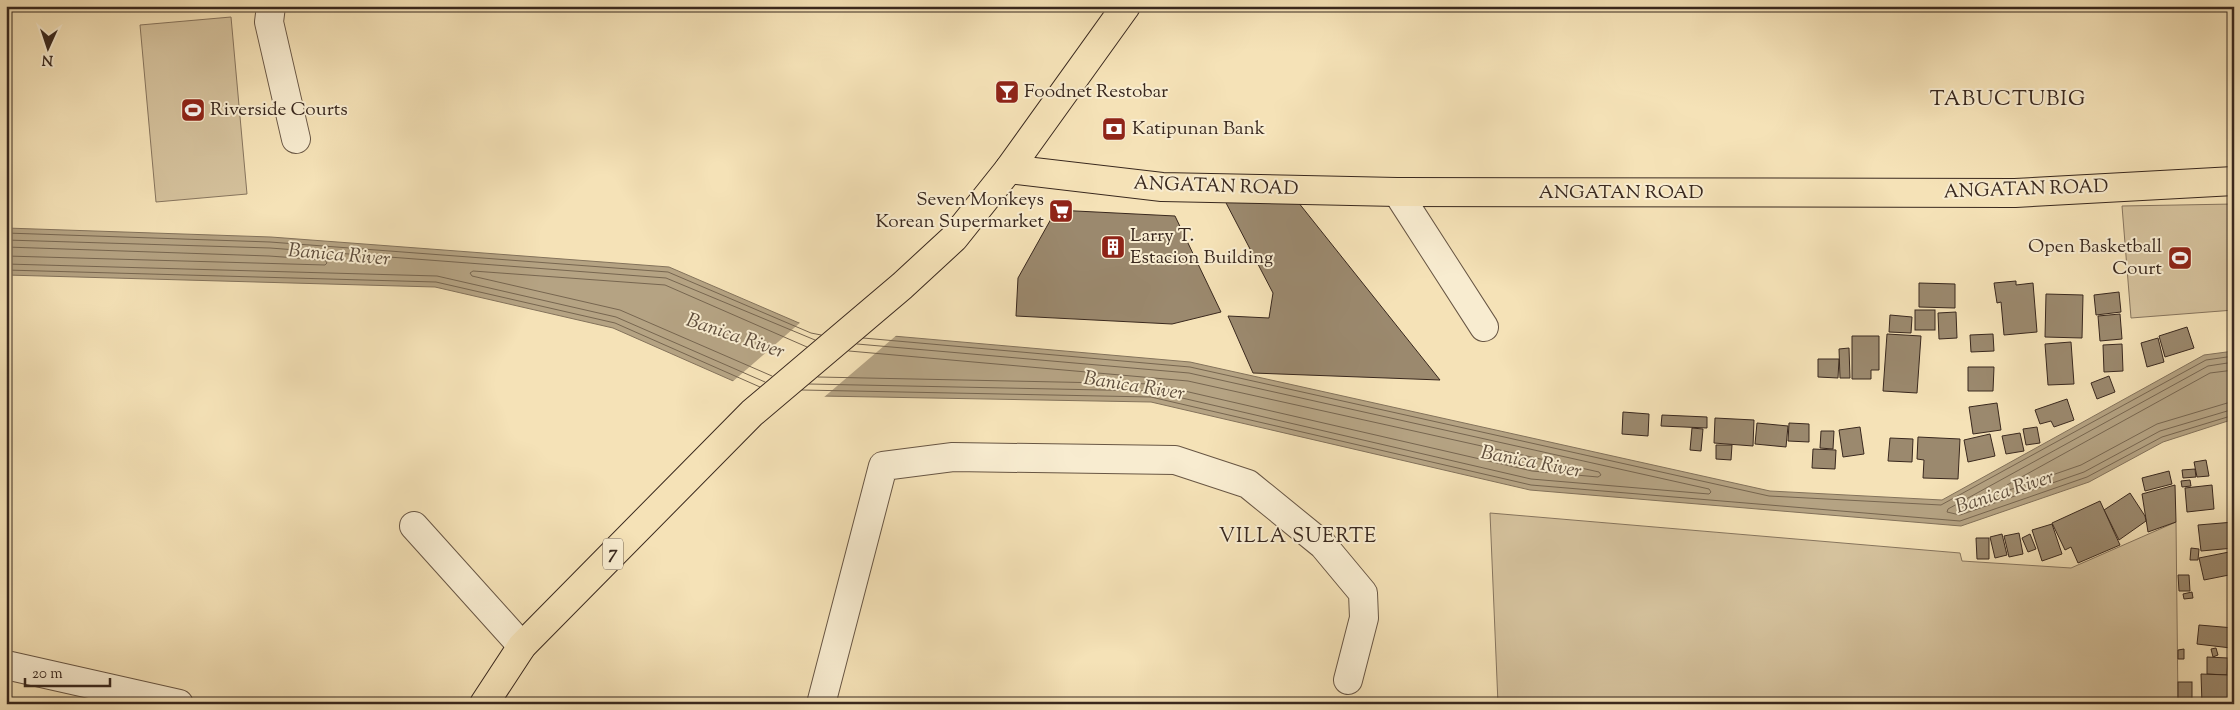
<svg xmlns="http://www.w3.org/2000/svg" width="2240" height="710" viewBox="0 0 2240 710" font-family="'Sorts Mill Goudy',serif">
<rect width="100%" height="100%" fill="#f5e2b7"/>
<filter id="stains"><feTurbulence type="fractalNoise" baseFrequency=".004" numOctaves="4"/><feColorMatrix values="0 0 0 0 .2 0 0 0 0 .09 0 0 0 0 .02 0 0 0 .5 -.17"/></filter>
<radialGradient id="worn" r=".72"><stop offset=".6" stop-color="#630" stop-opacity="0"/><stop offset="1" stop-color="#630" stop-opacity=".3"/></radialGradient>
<g fill="#d5c29d" stroke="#87755e">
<polygon points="231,17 247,194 156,202 140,25"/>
<polygon points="2234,204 2234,310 2131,318 2122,206"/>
<polygon points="1490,513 1960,553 1962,561 2071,568 2176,522 2178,704 1498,704"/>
</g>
<polygon fill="#b5a383" stroke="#83725b" points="6,228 271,237 669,267 813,329 1190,362 1770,491 1942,500 2204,355 2234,351 2234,419 2163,442 2089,482 1961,526 1530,490 1151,402 765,395 613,328 435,287 6,275"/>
<polygon fill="#f5e2b7" points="802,321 814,326 898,334 823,398 764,397 731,383"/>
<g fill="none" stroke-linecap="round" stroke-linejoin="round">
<g stroke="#776650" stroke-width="1">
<polyline points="6,233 270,242 668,272 811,333 821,335"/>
<polyline points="6,240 270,248 666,278 815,340"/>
<polyline points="6,247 269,256 325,260 327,263 325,265 6,256"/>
<polyline points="6,264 437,276 616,317 765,382"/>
<polyline points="6,270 436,282 615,323 760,387"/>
<polyline points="863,338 1190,367 1769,496 1941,505 2206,360 2234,356"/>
<polyline points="2234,362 2208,366 1948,509 1947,512 1960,515 2084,472 2160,431 2234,409"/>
<polyline points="2234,370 2210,373 2007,485 2006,488 2009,490 2081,465 2157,424 2234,401"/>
<polyline points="772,376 620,310 472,276 470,273 473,271 665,285 807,347"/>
<polyline points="818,377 1154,384 1532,471 1598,477 1601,475 1599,472 1188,381 849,351"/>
<polyline points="809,384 1152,391 1531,479 1709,494 1711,492 1709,489 1189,373 857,344"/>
<polyline points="802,390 1151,397 1531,485 1960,521 2087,477 2162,437 2234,415"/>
</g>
</g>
<g fill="#9b896e" stroke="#39281e">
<polygon points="1224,199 1298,202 1440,380 1253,373 1228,316 1269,318 1273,293"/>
<polygon points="1056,210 1175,216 1221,312 1172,324 1016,316 1018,278"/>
<polygon points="2016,281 2016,285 2033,283 2037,332 2004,335 2001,302 1997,303 1994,283"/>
<polygon points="1919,283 1955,284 1955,308 1919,307"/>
<polygon points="2119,292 2121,312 2096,315 2094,295"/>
<polygon points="2046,294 2083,295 2082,338 2045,337"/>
<rect x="1915" y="310" width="20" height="20"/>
<polygon points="1956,312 1957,338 1939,339 1938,313"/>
<polygon points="2120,314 2122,339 2100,341 2098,316"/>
<polygon points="1890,315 1912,317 1911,333 1889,332"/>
<polygon points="2187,327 2194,348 2165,357 2159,336"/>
<polygon points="1887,334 1921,336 1917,393 1883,391"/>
<polygon points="1993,334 1994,351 1971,352 1970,335"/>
<polygon points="1852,336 1879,336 1879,370 1871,370 1871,379 1852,379"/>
<polygon points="2158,338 2164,362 2147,367 2141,343"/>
<polygon points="2071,342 2074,384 2048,385 2045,344"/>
<polygon points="2122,344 2123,371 2104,372 2103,345"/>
<polygon points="1849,348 1850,378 1840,378 1839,349"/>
<polygon points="1818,359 1839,359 1838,378 1818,377"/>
<polygon points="1968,367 1994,367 1993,391 1968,391"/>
<polygon points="2109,376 2115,392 2097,399 2091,383"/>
<polygon points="2067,399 2074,420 2054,427 2051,421 2040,424 2035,410"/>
<polygon points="1997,403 2001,430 1973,434 1969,407"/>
<polygon points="1623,412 1649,414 1648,436 1622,434"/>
<polygon points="1662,415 1707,417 1707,428 1661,426"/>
<polygon points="1715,418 1754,420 1753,446 1714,443"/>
<polygon points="1757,423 1788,426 1786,447 1755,444"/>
<polygon points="1789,423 1809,424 1809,442 1788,441"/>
<polygon points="1860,427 1864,454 1843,457 1839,430"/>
<polygon points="2037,427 2040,443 2026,445 2023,429"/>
<polygon points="1692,428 1703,429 1701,451 1690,450"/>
<polygon points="1821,431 1834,431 1833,449 1820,448"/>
<polygon points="2020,433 2024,451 2006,454 2002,436"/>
<polygon points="1990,434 1995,456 1968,462 1964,440"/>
<polygon points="1918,437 1960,439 1958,479 1923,478 1924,460 1917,459"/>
<polygon points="1890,438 1913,439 1912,462 1888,461"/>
<polygon points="1716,445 1732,445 1731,460 1716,459"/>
<polygon points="1813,449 1836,450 1835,469 1812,468"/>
<polygon points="2206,460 2209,476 2197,477 2194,462"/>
<polygon points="2195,469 2196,477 2183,478 2182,470"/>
<polygon points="2169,471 2172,484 2145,491 2142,478"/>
<polygon points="2190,480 2191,486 2182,487 2181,481"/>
<polygon points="2175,485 2176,522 2148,532 2142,494"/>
<polygon points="2212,485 2214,509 2187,512 2185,488"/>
<polygon points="2130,493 2145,516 2146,521 2119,540 2104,510"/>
<polygon points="2100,501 2120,545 2078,563 2071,547 2065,550 2052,523"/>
<polygon points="2234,522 2234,548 2201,551 2198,525"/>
<polygon points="2052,524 2062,554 2042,561 2032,530"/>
<polygon points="2019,533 2023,554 2009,557 2004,536"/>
<polygon points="2002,534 2007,555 1995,558 1990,537"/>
<polygon points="2030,534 2036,549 2028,552 2022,538"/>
<polygon points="1976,538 1989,538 1989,559 1977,559"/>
<polygon points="2191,548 2199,549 2198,560 2190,560"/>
<polygon points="2234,551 2234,574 2204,580 2199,558"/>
<polygon points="2178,575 2189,575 2190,591 2179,591"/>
<polygon points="2192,592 2193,598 2184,599 2183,594"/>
<polygon points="2199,625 2234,628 2231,648 2197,644"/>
<polygon points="2216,648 2218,655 2213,657 2211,649"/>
<polygon points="2184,649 2184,659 2178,659 2178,650"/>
<polygon points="2207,657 2228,658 2227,675 2207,674"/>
<polygon points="2201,674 2229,675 2228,704 2202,704"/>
<polygon points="2230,680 2234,680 2234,704 2231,704"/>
<rect x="2178" y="682" width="14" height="18"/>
<polygon points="2178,702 2191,702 2192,704 2178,704"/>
</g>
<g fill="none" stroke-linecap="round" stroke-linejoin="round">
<defs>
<g id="minor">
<polyline points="271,6 269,22 296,139"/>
<polyline points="1397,192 1484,327"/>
<polyline points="414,526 522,646"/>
<polyline points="6,665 179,704"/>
<polyline points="821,704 883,466 953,457 1175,460 1248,484 1323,545 1363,593 1364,618 1348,680"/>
</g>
<g id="major">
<polyline points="1009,169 1162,187 1397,192 2015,193 2234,181"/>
<polyline points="484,704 522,646 752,413 902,286 954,238 1009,169 1126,6"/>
</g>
</defs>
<use href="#minor" stroke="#685644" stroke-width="30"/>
<use href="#major" stroke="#39281e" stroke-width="30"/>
<use href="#minor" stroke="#f8ecd0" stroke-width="28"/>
<use href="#major" stroke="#f5e2b7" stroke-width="28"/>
</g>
<defs>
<symbol id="bar-square" viewBox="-11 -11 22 22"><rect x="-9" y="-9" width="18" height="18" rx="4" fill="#8f2418" stroke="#f8ecd0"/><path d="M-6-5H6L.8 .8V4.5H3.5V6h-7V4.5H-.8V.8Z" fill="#fff"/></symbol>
<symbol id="stadium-square" viewBox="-11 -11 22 22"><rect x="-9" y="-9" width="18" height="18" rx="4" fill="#8f2418" stroke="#f8ecd0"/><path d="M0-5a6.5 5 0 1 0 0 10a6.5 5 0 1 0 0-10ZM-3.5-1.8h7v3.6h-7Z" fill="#fff"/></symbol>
<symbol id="bank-square" viewBox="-11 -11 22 22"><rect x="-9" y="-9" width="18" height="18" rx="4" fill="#8f2418" stroke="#f8ecd0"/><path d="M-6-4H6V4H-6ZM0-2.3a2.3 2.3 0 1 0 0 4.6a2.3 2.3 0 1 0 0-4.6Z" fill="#fff"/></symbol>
<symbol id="supermarket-square" viewBox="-11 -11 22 22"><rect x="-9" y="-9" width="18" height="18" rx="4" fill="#8f2418" stroke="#f8ecd0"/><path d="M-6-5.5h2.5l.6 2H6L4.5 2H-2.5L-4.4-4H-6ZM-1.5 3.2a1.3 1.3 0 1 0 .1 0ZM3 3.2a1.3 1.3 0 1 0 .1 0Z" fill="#fff"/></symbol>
<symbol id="building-square" viewBox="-11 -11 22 22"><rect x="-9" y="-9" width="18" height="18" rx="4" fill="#8f2418" stroke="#f8ecd0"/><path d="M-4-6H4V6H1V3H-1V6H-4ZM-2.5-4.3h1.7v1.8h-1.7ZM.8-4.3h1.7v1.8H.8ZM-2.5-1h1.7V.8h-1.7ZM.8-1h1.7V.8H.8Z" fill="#fff"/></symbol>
</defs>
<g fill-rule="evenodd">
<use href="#bar-square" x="993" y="78" width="28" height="28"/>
<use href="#stadium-square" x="179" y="96" width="28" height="28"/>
<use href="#bank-square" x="1100" y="115" width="28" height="28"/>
<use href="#supermarket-square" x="1047" y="197" width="28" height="28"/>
<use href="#building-square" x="1099" y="233" width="28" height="28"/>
<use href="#stadium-square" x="2166" y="244" width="28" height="28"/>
</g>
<g text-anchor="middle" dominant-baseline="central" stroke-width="4" stroke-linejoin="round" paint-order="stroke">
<rect fill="#f8ecd0" stroke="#726353" stroke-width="1" x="603" y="538.5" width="20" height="31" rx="4"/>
<g font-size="18" font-weight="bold" fill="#39281e">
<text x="613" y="554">7</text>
</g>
<g font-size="19" fill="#39281e" stroke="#f8ecd0" text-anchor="start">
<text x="1024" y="92">Foodnet Restobar</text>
<text x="210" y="110">Riverside Courts</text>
<text x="1132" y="129">Katipunan Bank</text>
<text x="1044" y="200" text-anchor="end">Seven Monkeys<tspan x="1044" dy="22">Korean Supermarket</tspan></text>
<text x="1130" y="236">Larry T.<tspan x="1130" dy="22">Estacion Building</tspan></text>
<text x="2162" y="247" text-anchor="end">Open Basketball<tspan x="2162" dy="22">Court</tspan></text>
</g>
<g font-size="19" fill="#39281e" stroke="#f8ecd0">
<text transform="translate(1216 187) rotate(2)">ANGATAN ROAD</text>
<text transform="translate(2026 190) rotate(-2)">ANGATAN ROAD</text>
<text x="1621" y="193">ANGATAN ROAD</text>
</g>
<g font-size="20" font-style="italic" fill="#5e4d3c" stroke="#f8ecd0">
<text transform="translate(339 256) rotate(5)">Banica River</text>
<text transform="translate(735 337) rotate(19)">Banica River</text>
<text transform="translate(1134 387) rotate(9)">Banica River</text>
<text transform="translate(1531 463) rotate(11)">Banica River</text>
<text transform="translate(2005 493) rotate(-18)">Banica River</text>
</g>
<g font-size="20" letter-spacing="1" fill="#39281e" stroke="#f8ecd0">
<text x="1298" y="537">VILLA SUERTE</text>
</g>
<g font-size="21" letter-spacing="1" fill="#39281e" stroke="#f8ecd0">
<text x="2008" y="100">TABUCTUBIG</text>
</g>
</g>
<rect width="2240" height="710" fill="none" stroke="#f5e2b7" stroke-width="25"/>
<rect x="8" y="8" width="2225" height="695" fill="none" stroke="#39281e" stroke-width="2.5"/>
<rect x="12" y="12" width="2215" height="685" fill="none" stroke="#39281e"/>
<g transform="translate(48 48) rotate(183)" stroke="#f8ecd0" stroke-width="4" paint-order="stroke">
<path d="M0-4L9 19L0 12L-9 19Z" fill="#39281e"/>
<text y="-8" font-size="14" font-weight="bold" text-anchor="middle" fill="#39281e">N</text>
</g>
<path d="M25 678v8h85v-8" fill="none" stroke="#39281e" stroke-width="2.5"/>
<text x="32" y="678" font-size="15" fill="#39281e" stroke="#f8ecd0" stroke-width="4" paint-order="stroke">20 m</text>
<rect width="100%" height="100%" filter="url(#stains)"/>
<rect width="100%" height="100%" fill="url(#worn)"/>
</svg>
